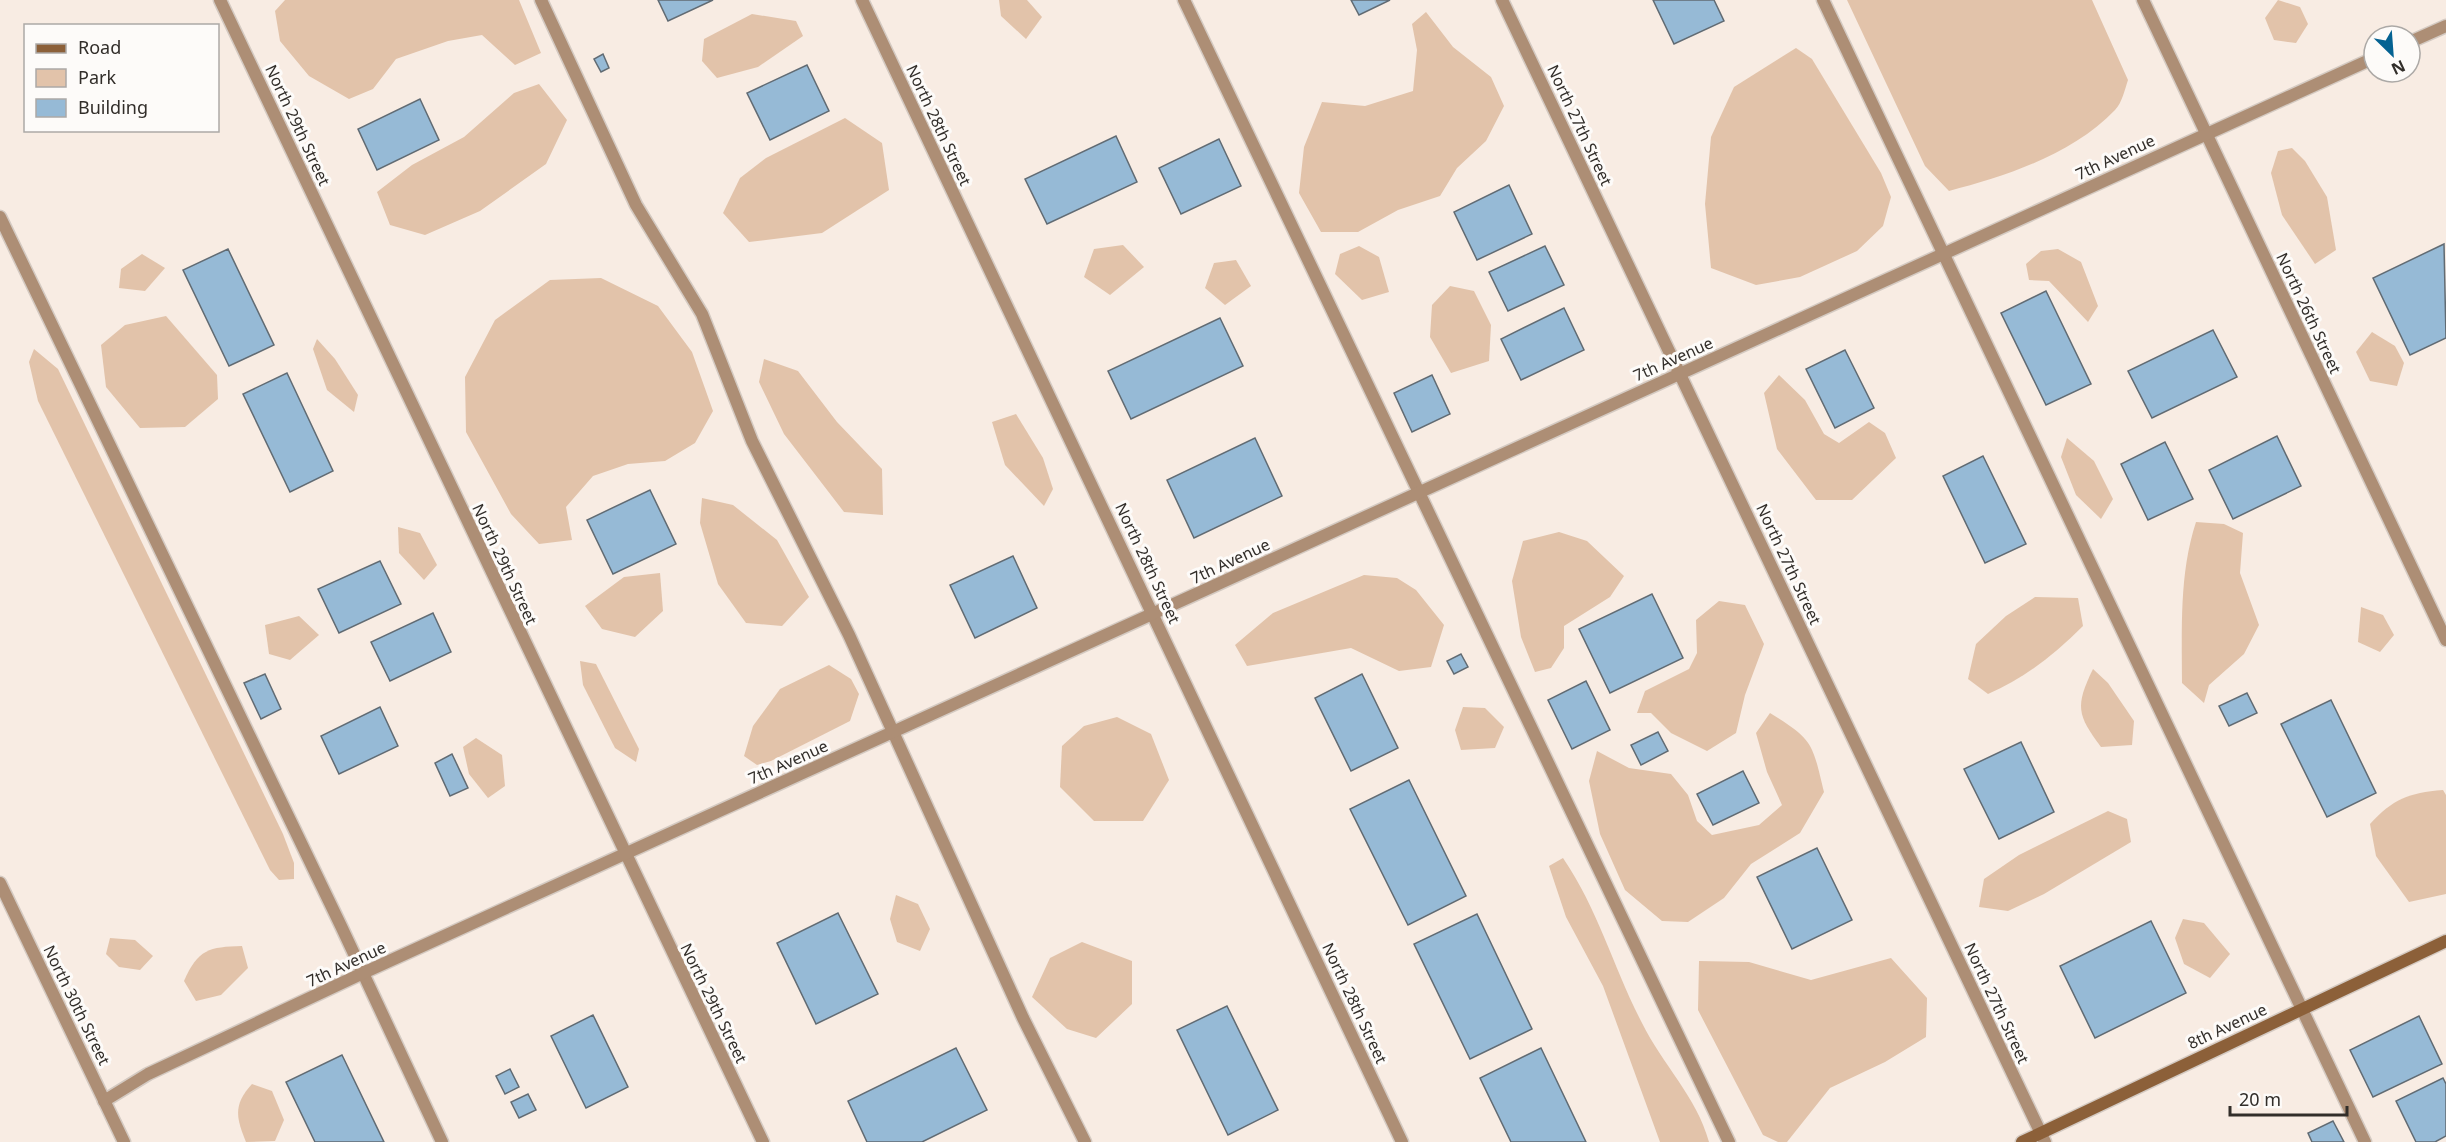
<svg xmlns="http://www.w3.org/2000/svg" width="2446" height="1142" viewBox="0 0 2446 1142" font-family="'Noto Sans',sans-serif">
<rect width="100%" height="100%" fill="#f8ece3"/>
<g fill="#e2c3aa">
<polygon points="285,0 519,0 541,53 515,65 482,35 448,41 396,59 373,89 349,99 309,76 280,41 275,11"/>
<polygon points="999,0 1027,0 1042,17 1026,39 1001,16"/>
<path d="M1847 0H2092L2128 80C2125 89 2122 103 2115 110 2073 154 2007 176 1949 191L1925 166Z"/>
<polygon points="2278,0 2300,7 2308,24 2296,43 2274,40 2265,18"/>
<polygon points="1426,12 1453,47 1491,77 1504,106 1486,141 1457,168 1440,196 1398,210 1358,232 1321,232 1299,193 1304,147 1322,102 1365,106 1413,91 1417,50 1412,24"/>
<polygon points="752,14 796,21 803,36 758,67 717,78 702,61 704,39"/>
<polygon points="1796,48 1812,59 1881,173 1891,197 1883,226 1857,251 1800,277 1756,285 1711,268 1705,204 1711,137 1734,87"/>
<polygon points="539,84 567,120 546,164 480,211 425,235 390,225 377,192 412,165 464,137 514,93"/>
<polygon points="845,118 882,143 889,190 822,233 749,242 723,213 740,178 766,158"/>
<polygon points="2292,148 2305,161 2327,197 2336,250 2315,264 2282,215 2271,173 2278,151"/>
<polygon points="1123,245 1144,267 1110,295 1084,277 1094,249"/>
<polygon points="1359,246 1379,257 1389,292 1362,300 1335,274 1340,254"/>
<polygon points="2058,249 2081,262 2098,306 2088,322 2049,281 2029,280 2026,264 2041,251"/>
<polygon points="142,254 165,268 145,291 119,288 121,269"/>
<polygon points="1236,260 1251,286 1225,305 1205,288 1214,263"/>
<polygon points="601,278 658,306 692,352 713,411 695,443 665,461 628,464 593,476 566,507 572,540 539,544 511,514 466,432 465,377 495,320 550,280"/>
<polygon points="1450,286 1474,291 1491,325 1489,361 1451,373 1430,337 1432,305"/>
<polygon points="166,316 217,375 218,399 185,427 140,428 106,387 101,345 125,325"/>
<polygon points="2372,332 2395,346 2404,363 2397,386 2370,381 2356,352"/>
<polygon points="317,339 335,359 358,395 354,412 327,390 313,349"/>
<polygon points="34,349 58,369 283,834 294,863 294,879 279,880 270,870 38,401 29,362"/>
<polygon points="764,359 798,371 837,422 882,469 883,515 844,512 784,434 759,382"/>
<polygon points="1779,375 1805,400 1824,434 1839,443 1869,422 1885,433 1896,458 1852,500 1816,500 1777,449 1764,393"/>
<polygon points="1016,414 1043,458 1053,489 1044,506 1005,465 992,422"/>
<polygon points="2067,438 2094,461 2113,499 2101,519 2076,495 2061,457"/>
<polygon points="702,498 733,505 777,540 809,597 782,626 746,623 718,584 700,523"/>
<path d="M2196 522 2224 524 2243 533 2240 573 2259 625 2244 654 2209 685 2204 703 2182 683C2182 629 2179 574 2196 522Z"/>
<polygon points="398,527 420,533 437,565 424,580 399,553"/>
<polygon points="1559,532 1587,541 1624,576 1610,597 1564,626 1564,648 1551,668 1535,672 1521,637 1512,581 1523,541"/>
<polygon points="660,573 663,611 635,637 602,629 585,606 624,577"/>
<polygon points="1364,575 1397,578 1416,590 1444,625 1431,667 1399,671 1351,648 1247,666 1235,645 1273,613"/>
<path d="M2035 597 2078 598 2083 626C2054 655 2025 678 1988 694L1968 679 1976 644 2006 616Z"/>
<polygon points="1719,601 1745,605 1764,644 1745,695 1736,733 1707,751 1671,733 1651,713 1637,713 1645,691 1689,669 1697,653 1696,620"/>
<polygon points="2361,607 2383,615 2394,635 2380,652 2358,642"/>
<polygon points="299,616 319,635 290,660 269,654 265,625"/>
<polygon points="580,661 596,664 639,749 636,762 615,748 583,685"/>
<polygon points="829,665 851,679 859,694 850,721 771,761 757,765 744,756 753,726 780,689"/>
<path d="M2093 669 2108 683 2134 721 2132 745 2101 747C2077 715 2075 706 2093 669Z"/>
<polygon points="1463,707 1485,708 1504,727 1495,748 1461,750 1455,730"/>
<path d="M1770 713C1814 740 1812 743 1824 792L1800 833 1751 864 1724 898 1688 922 1662 921 1625 890 1600 834 1589 781 1597 751 1629 768 1671 774 1688 795 1697 821 1712 835 1759 825 1782 805 1767 772 1756 733Z"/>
<polygon points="1117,717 1151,734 1169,780 1143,821 1094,821 1060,787 1062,746 1084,726"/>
<polygon points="476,738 502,755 505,786 488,798 469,774 463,747"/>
<path d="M2443 790 2446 795V894L2409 902 2376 856 2370 824C2393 799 2408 793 2443 790Z"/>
<polygon points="2108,811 2127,819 2131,842 2044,894 2008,911 1979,907 1984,879 2019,855"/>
<path d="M1563 858C1599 911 1613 967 1642 1023 1662 1064 1697 1097 1709 1142H1660L1603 986 1566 917 1549 866Z"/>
<polygon points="896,895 918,904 930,929 920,951 897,942 890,919"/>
<polygon points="2183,919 2204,923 2230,954 2210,978 2184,964 2175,938"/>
<polygon points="110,938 135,940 153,956 140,970 119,967 106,954"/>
<polygon points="1082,942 1132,961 1132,1004 1096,1038 1067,1029 1032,997 1050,958"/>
<path d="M242 946 248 968 221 995 196 1001 184 981C198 949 209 947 242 946Z"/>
<polygon points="1891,958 1927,998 1926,1037 1885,1062 1830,1088 1787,1142 1778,1142 1763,1135 1698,1010 1699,961 1749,962 1811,980"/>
<path d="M252 1084 272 1091 284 1120 275 1141 246 1142C236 1117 233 1105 252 1084Z"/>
</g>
<g fill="#96bad6" stroke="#616b73" stroke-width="1.5">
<polygon points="658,0 713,0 668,21"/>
<polygon points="1351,0 1390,0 1359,15"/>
<polygon points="1653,0 1714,0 1724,21 1674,44"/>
<polygon points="603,54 609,68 601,72 594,59"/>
<polygon points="807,65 829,111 770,140 747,93"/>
<polygon points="420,99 439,140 377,170 358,129"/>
<polygon points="1116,136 1137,182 1047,224 1025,179"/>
<polygon points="1219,139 1241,186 1181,214 1159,168"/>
<polygon points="1509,185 1532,234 1477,260 1454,212"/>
<polygon points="2444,244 2446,338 2410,355 2373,278"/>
<polygon points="1545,246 1564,285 1508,311 1489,272"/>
<polygon points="228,249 274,345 229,366 183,270"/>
<polygon points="2046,291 2091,384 2046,405 2001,313"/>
<polygon points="1564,308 1584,350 1521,380 1501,339"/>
<polygon points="1220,318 1243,366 1131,419 1108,371"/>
<polygon points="2213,330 2237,377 2152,418 2128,371"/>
<polygon points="1845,350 1874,408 1835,428 1806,369"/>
<polygon points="287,373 333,471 290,492 243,394"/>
<polygon points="1432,375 1450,414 1412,432 1394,393"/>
<polygon points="2277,436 2301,486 2233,519 2209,470"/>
<polygon points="1255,438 1282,496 1194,538 1167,480"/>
<polygon points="2165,442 2193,499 2148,520 2121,464"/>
<polygon points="1983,456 2026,544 1985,563 1943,476"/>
<polygon points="650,490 676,544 613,574 587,520"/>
<polygon points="1013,556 1037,608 975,638 950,585"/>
<polygon points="380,561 401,604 339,633 318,589"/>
<polygon points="1652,594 1683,658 1610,693 1579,629"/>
<polygon points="433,613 451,652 390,681 371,642"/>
<polygon points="1461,654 1468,667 1454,674 1447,661"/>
<polygon points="265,674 281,709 261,719 244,683"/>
<polygon points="1362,674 1398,748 1351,771 1315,698"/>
<polygon points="1586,681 1610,730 1572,749 1548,700"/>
<polygon points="2247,693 2257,713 2229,726 2219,706"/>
<polygon points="2331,700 2376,793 2327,817 2281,724"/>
<polygon points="380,707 398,746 339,774 321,736"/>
<polygon points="1658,732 1668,751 1641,765 1631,745"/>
<polygon points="2021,742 2054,812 1999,839 1964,769"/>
<polygon points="452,754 468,788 450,796 435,763"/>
<polygon points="1743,771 1759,803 1713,825 1697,794"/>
<polygon points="1409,780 1466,896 1408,925 1350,809"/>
<polygon points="1817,848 1852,920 1792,949 1757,877"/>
<polygon points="838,913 878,994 816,1024 777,943"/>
<polygon points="1477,914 1532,1029 1470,1059 1414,944"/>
<polygon points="2151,921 2186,993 2095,1038 2060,966"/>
<polygon points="1227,1006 1278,1110 1228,1135 1177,1030"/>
<polygon points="593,1015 628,1087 586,1108 551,1036"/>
<polygon points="2419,1016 2442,1064 2373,1097 2350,1050"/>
<polygon points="956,1048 987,1110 922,1142 867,1142 848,1101"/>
<polygon points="1541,1048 1586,1142 1511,1142 1480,1078"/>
<polygon points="342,1055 384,1142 315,1142 286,1082"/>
<polygon points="510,1069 519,1087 505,1094 496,1076"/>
<polygon points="2443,1078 2446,1084 2446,1136 2435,1142 2416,1142 2396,1101"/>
<polygon points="528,1094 536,1110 519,1118 511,1102"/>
<polygon points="2333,1121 2344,1142 2312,1142 2308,1133"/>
</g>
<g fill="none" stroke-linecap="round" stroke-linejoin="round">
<defs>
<g id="lane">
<polyline points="541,0 636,205 702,314 752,441 849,635 1023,1018 1085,1142"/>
<polyline points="1184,0 1729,1142"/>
<polyline points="1823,0 2365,1142"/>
<polyline points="0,217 341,926 442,1142"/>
</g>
<g id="street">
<polyline points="220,0 763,1142"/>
<polyline points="862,0 1402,1142"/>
<polyline points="1502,0 2045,1142"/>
<polyline points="2143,0 2446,640"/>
<polyline points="2410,42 2446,26"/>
<polyline points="0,883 124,1142"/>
<polyline points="104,1101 148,1074 363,973 2374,58"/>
</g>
<polyline id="secondary" points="2022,1142 2446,941"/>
</defs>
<use href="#lane" stroke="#d4cac2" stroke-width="15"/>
<use href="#street" stroke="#d4cac2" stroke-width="15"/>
<use href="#secondary" stroke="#d4cac2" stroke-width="15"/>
<use href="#lane" stroke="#ad8e75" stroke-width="12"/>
<use href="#street" stroke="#ad8e75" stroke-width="12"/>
<use href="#secondary" stroke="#8c6039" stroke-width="12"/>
</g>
<g text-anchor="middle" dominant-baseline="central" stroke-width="6" stroke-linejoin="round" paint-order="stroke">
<g font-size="16" fill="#322e2a" stroke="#fdfbf9">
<text transform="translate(298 125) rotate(65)">North 29th Street</text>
<text transform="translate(939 125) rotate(65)">North 28th Street</text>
<text transform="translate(1580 125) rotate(65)">North 27th Street</text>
<text transform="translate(2115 157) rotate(-25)">7th Avenue</text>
<text transform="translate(2309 313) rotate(65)">North 26th Street</text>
<text transform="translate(1673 359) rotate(-24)">7th Avenue</text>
<text transform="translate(1230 561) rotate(-25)">7th Avenue</text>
<text transform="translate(1148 563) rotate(65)">North 28th Street</text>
<text transform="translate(505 564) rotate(65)">North 29th Street</text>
<text transform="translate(1789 564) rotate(65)">North 27th Street</text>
<text transform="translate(788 762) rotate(-24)">7th Avenue</text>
<text transform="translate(346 964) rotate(-25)">7th Avenue</text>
<text transform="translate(714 1003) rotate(64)">North 29th Street</text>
<text transform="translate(1355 1003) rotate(65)">North 28th Street</text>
<text transform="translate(1997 1003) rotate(65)">North 27th Street</text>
<text transform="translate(77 1005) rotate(64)">North 30th Street</text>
<text transform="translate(2227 1026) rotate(-25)">8th Avenue</text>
</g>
</g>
<rect x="24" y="24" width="195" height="108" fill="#fdfbf9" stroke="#aca9a6" stroke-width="1.5"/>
<rect x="36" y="44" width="30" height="9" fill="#8c6039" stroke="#aca9a6" stroke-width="1.5"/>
<text x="78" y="54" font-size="18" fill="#322e2a">Road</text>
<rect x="36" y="69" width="30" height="18" fill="#e2c3aa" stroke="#aca9a6" stroke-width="1.5"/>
<text x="78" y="84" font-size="18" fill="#322e2a">Park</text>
<rect x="36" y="99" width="30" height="18" fill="#96bad6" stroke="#aca9a6" stroke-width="1.5"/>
<text x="78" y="114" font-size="18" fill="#322e2a">Building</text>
<g transform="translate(2392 54) rotate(155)"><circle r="28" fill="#fdfbf9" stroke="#aca9a6" stroke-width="1.5"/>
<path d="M0-4.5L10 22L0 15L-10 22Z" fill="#046292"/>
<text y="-9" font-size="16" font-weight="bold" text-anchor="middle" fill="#322e2a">N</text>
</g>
<path d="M2230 1106v9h117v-9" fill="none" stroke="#322e2a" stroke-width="3"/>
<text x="2239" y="1106" font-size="18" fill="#322e2a" stroke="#fdfbf9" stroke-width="4.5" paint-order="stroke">20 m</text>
</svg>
